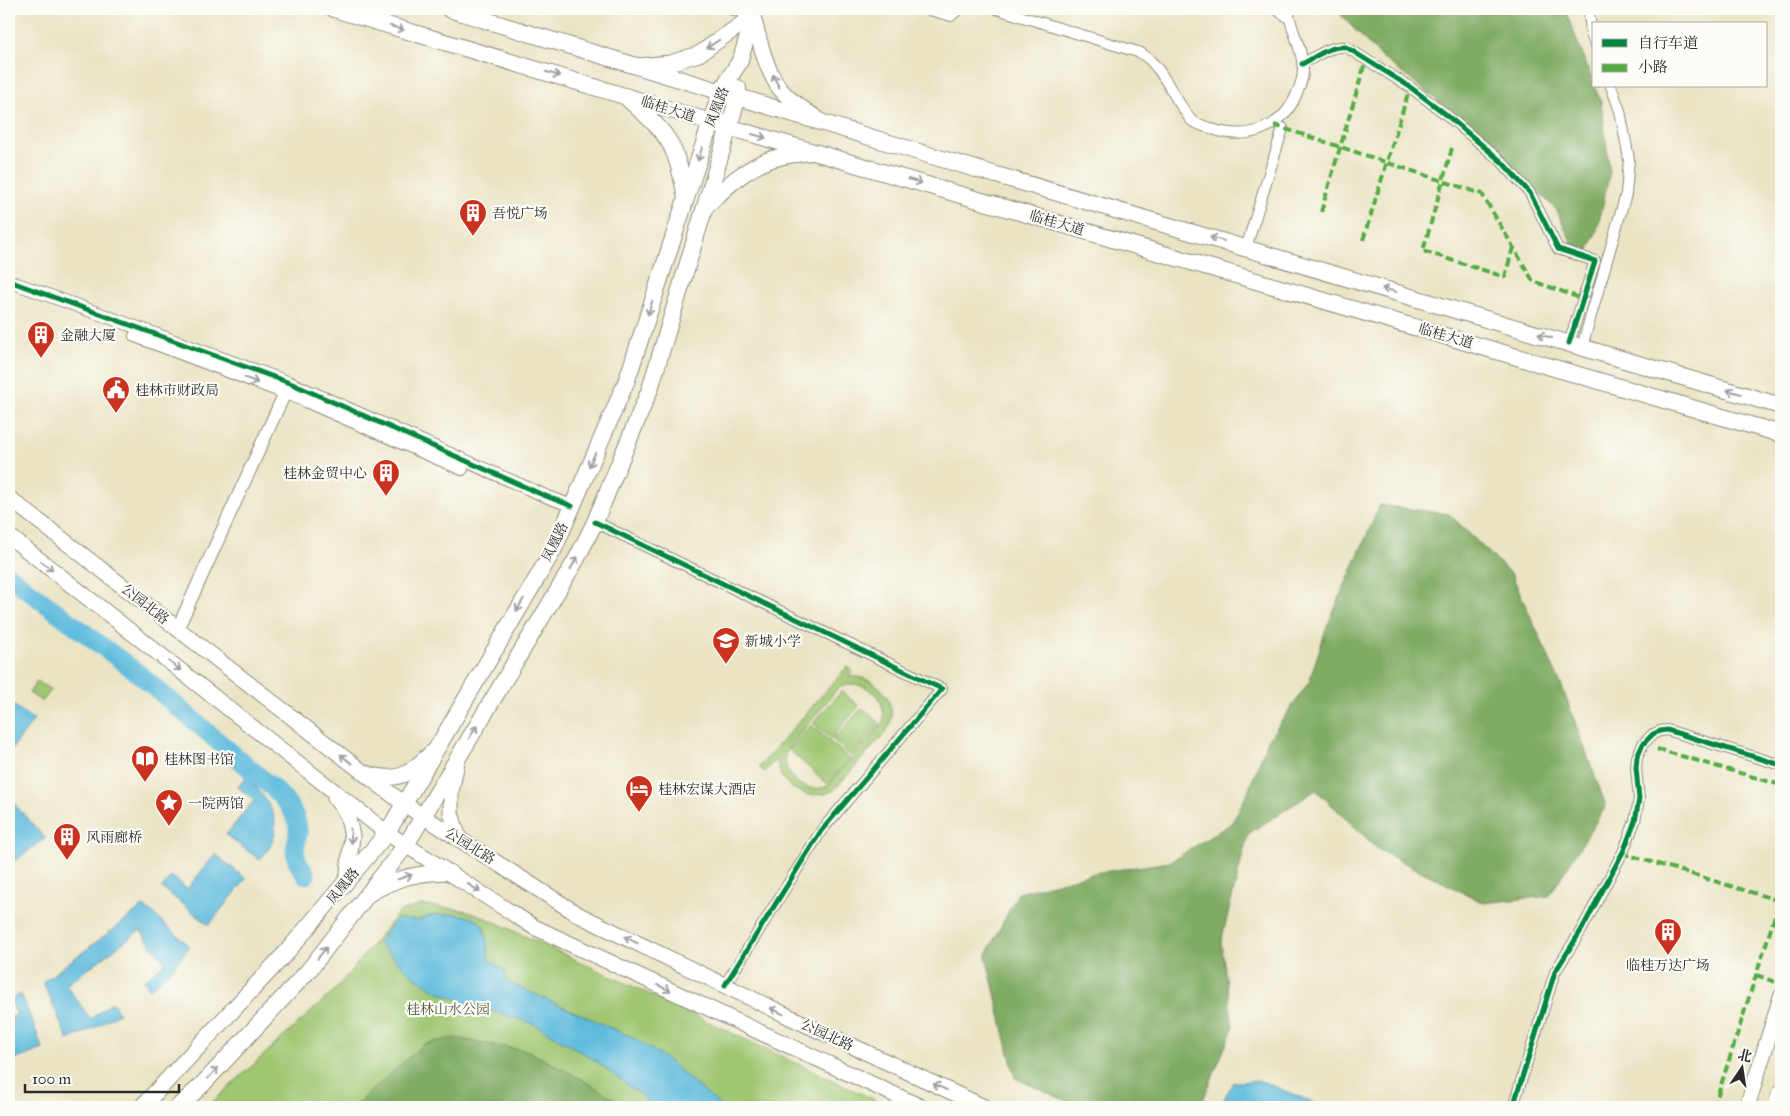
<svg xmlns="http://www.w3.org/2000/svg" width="1790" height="1116" viewBox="0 0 1790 1116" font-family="'IM FELL Great Primer','Noto Serif SC',serif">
<rect width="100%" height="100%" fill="#fdfcf7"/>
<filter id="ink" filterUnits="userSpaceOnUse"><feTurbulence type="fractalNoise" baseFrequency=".02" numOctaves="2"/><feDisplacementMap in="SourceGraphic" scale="10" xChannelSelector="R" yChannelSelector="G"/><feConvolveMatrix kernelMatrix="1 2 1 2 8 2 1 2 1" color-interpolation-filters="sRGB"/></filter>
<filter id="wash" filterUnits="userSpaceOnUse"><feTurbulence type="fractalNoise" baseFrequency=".0096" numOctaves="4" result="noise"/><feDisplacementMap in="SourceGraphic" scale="20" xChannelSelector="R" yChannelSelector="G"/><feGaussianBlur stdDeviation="1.12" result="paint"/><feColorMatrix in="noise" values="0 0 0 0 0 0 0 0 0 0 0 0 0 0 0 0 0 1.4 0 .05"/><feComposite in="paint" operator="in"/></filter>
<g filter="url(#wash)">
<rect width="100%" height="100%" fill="#eae4c4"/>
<g fill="#9fc671" stroke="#65784e" fill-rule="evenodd">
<path d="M847 667 853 671 848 677C877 673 903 705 886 732L834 790 825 794 807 795 792 788 781 776 776 759 765 772 759 767ZM848 684C869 683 887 699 883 722L828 786C805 796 780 776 786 751L837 689Z"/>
<polygon points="37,681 51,690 42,702 29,693"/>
<polygon points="842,691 859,706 831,739 813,723"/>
<polygon points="862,708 880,723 851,756 833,740"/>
<polygon points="811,725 850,759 828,784 789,750"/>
<polygon points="421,905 463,910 482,916 890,1107 207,1107 336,989 399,912"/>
</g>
<g fill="#7fab63" stroke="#556b47">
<polygon points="1338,9 1569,9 1567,15 1601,102 1610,172 1597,230 1588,252 1573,246 1556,209 1437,100 1381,57 1340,14"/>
<polygon points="1380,505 1449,514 1512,575 1562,687 1606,806 1549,896 1484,903 1379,850 1316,790 1248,834 1221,942 1233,1028 1200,1107 1080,1107 1015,1078 986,956 1018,893 1095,873 1170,862 1232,823 1247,794 1268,740 1309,682 1327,626"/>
<polygon points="454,1038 528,1051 585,1081 627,1107 353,1107 424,1044"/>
</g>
<g fill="#5fbbdd" stroke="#457384">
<polygon points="9,702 34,720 9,753"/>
<path d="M247 776C262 795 282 814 273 840 271 847 264 854 260 860L226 835 254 800 238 787Z"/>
<polygon points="9,798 45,838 15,861 9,851"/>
<polygon points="215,854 246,879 209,925 162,888 171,876 187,889"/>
<polygon points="144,906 190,946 171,970 150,989 144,980 165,963 140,930 66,985 91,1019 112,1002 119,1013 94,1028 68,1040 43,982"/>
<path d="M454 914C461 915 468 916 475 919 488 924 487 948 489 960L506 971 505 981 632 1037 666 1059 722 1107H653L643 1097 593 1059 534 1024 466 1003 436 991 411 974 378 943 396 919 419 920 433 915Z"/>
<polygon points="21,994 43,1049 9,1062 9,1018 17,1015 10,999"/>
<polygon points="1261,1081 1324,1107 1220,1107 1233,1082"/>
</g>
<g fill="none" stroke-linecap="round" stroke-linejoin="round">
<path stroke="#5fbbdd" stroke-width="19" d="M9 576 139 674 275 790C286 802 298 814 298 831 298 837 296 844 295 850 295 860 301 868 306 875"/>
</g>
</g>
<g filter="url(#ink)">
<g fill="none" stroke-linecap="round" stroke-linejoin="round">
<defs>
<g id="minor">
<polyline points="731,9 753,16"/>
<polyline points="926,9 951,16 959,9"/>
<path d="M997 9 1141 53C1160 65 1170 90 1182 107 1185 111 1188 117 1191 120 1196 124 1206 127 1212 129 1247 141 1283 129 1297 93 1300 86 1303 79 1303 71 1304 51 1290 29 1288 9"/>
<polyline points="1276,9 1289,18"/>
<polyline points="1589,9 1591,34 1594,42"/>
<path d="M1302 64C1316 57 1330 45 1346 47L1410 87 1443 112 1502 162 1530 193 1558 249 1595 261 1569 343"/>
<polyline points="1246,248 1283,128"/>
<polyline points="1582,347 1626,194 1629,159 1620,111 1611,86"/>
<polyline points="595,522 942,689 821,831 725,985"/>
<polyline points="1513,1107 1555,972 1582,929 1624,850 1635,821 1639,799 1636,768 1637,757 1643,744 1653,734 1660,731 1667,730 1781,765"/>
</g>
<g id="tertiary">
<polyline points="9,281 290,383 543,495 572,506"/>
<polyline points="135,336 301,399 462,469"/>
<polyline points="177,630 288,386"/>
</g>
<g id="secondary">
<polyline points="740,61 753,17"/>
<path d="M639 66 670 63 699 54 753 16C758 36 767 74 781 90 791 102 805 110 818 119"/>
<polyline points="9,498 404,804 579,915 794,1019 984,1107"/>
<polyline points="9,536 387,833 534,927 921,1107"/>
<polyline points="457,762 451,792 451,813 459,839"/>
<path d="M368 774C399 783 409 774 431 753"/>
<polyline points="335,798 347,814 352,836 347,882"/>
<path d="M369 894C398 877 416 873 449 872"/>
<polyline points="1747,1107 1781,997"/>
</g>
<g id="primary">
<polyline points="334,9 728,127 1781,434"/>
<polyline points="449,9 932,156 1781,406"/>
<path d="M628 99C644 114 666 130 674 152 680 166 683 182 686 198"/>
<path d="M706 206C726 187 745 168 772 159 784 155 797 154 810 152"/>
<polyline points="142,1107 285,954 387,833 554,549 627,380 721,91 740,61"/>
<polyline points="178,1107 201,1086 309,970 406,845 576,560 595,522 650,389 738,97 738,88"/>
</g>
<polyline id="trunk" points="1777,1107 1781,1093"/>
</defs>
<use href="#minor" stroke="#8a8878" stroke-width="12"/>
<use href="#tertiary" stroke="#8a8878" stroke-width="14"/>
<use href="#secondary" stroke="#8a8878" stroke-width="17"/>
<use href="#primary" stroke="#8a8878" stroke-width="18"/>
<use href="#trunk" stroke="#8a8878" stroke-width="19"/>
<use href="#minor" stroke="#fff" stroke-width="10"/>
<use href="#tertiary" stroke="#fff" stroke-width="12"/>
<use href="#secondary" stroke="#fff" stroke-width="15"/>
<use href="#primary" stroke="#fff" stroke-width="16"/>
<use href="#trunk" stroke="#fff" stroke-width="18"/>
<g stroke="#54ab44" stroke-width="4" stroke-dasharray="8 4" stroke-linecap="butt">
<polyline points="1274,125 1482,194 1533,281 1583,299"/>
<polyline points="1452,148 1423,251 1505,277 1513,247"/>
<polyline points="1321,212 1366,60"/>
<polyline points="1363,240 1410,87"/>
<polyline points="1657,749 1781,785"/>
<polyline points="1622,853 1780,901"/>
<polyline points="1756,975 1781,984"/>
<polyline points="1714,1107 1781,897"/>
</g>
<defs>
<g id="cycleway">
<path d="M1302 64C1316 57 1330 45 1346 47L1410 87 1443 112 1502 162 1530 193 1558 249 1595 261 1569 343"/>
<polyline points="9,281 290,383 543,495 572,506"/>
<polyline points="595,522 942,689 821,831 725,985"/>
<polyline points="1513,1107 1555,972 1582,929 1624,850 1635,821 1639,799 1636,768 1637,757 1643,744 1653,734 1660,731 1667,730 1781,765"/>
</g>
</defs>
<use href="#cycleway" stroke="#fdfcf7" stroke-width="8"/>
<use href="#cycleway" stroke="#00873e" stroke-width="5"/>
</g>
<defs><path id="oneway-shaft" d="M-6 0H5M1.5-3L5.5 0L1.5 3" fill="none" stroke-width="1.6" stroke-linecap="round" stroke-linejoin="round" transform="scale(1.25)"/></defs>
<g stroke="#a0a0a0">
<use href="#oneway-shaft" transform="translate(397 28) rotate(17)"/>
<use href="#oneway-shaft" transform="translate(713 44) rotate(147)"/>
<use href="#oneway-shaft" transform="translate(553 74) rotate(17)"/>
<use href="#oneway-shaft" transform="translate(776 81) rotate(-116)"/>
<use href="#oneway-shaft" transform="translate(759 136) rotate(16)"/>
<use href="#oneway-shaft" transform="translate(700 154) rotate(108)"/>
<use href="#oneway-shaft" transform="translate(915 181) rotate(16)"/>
<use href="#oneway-shaft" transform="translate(1217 239) rotate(-164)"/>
<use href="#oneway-shaft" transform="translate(1389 290) rotate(-164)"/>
<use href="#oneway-shaft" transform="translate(650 308) rotate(108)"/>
<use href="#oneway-shaft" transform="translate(1545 336) rotate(-164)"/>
<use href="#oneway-shaft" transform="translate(251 380) rotate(21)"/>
<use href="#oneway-shaft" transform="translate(1734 392) rotate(-164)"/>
<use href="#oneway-shaft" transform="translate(592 460) rotate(114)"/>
<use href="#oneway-shaft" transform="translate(574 563) rotate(-61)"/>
<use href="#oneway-shaft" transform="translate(47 566) rotate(38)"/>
<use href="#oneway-shaft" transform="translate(520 605) rotate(120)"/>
<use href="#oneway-shaft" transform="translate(175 666) rotate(38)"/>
<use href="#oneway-shaft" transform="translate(473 732) rotate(-59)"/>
<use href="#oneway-shaft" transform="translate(346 759) rotate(-142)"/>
<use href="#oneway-shaft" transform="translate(351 836) rotate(85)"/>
<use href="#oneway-shaft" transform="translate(405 877) rotate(-18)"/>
<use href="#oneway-shaft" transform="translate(474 888) rotate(33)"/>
<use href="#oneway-shaft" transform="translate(631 940) rotate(-154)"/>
<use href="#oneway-shaft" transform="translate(322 953) rotate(-52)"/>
<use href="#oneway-shaft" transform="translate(664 988) rotate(25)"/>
<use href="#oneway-shaft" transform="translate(777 1011) rotate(-154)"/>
<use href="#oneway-shaft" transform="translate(213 1073) rotate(-47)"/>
<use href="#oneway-shaft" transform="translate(940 1087) rotate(-155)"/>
</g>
</g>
<defs>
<symbol id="building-pin" viewBox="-11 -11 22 30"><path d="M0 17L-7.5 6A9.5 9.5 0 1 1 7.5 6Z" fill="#c8321e" stroke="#fdfcf7"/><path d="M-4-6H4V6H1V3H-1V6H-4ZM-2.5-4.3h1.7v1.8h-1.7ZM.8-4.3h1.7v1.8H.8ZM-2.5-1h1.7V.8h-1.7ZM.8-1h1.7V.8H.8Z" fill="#fff"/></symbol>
<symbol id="civic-pin" viewBox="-11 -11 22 30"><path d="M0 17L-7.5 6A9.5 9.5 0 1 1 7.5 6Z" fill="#c8321e" stroke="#fdfcf7"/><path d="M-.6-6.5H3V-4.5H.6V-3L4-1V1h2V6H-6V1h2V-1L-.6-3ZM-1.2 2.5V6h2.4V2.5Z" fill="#fff"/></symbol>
<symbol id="school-pin" viewBox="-11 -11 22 30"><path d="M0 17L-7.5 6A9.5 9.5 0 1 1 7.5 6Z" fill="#c8321e" stroke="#fdfcf7"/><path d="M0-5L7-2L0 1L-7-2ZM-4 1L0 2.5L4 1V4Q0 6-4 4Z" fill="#fff"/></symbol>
<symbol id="library-pin" viewBox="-11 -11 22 30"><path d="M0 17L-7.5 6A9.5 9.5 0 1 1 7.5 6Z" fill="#c8321e" stroke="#fdfcf7"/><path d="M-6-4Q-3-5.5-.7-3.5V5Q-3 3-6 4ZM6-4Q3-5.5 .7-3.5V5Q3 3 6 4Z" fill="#fff"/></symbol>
<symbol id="hotel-pin" viewBox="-11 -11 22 30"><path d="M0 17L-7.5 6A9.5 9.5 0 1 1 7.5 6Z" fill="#c8321e" stroke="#fdfcf7"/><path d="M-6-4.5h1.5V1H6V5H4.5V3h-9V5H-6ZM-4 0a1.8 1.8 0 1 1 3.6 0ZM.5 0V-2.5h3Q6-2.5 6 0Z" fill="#fff"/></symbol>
<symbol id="sight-pin" viewBox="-11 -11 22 30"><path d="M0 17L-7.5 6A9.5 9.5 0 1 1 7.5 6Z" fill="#c8321e" stroke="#fdfcf7"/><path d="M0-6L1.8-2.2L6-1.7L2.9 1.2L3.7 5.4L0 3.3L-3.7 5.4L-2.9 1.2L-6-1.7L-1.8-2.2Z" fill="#fff"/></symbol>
</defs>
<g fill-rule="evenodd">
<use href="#building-pin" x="457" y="197" width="32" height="43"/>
<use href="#building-pin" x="25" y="319" width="32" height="43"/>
<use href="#civic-pin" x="100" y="374" width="32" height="43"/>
<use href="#building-pin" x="370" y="457" width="32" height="43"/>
<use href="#school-pin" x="710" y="625" width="32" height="43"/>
<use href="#library-pin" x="129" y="743" width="32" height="43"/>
<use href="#hotel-pin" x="623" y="773" width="32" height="43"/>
<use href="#sight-pin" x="153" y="787" width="32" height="43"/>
<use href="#building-pin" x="51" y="821" width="32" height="43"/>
<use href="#building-pin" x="1652" y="916" width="32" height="43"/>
</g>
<g text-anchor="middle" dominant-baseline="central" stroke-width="4.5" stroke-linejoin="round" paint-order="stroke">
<g font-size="14" fill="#2b2b2b" stroke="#fdfcf7">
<text transform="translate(717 107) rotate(-69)">凤凰路</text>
<text transform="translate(668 109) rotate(17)">临桂大道</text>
<text transform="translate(1057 223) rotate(16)">临桂大道</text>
<text transform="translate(1446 336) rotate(16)">临桂大道</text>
<text transform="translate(555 542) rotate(-64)">凤凰路</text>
<text transform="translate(145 604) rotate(38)">公园北路</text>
<text transform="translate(470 846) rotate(32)">公园北路</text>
<text transform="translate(343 886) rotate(-51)">凤凰路</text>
<text transform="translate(827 1035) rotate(25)">公园北路</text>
</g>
<g font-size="14" fill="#2b2b2b" stroke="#fdfcf7" text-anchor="start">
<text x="492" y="213">吾悦广场</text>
<text x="60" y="335">金融大厦</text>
<text x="135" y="390">桂林市财政局</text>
<text x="367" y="473" text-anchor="end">桂林金贸中心</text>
<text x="745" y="641">新城小学</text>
<text x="164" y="759">桂林图书馆</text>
<text x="658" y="789">桂林宏谋大酒店</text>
<text x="188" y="803">一院两馆</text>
<text x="86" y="837">风雨廊桥</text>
<text x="1668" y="965" text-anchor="middle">临桂万达广场</text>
</g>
<g font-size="14" fill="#4e5a40" stroke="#fdfcf7">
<text x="448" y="1009">桂林山水公园</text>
</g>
</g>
<rect width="1790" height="1116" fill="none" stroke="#fdfcf7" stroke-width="30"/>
<rect x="1592" y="22" width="175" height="65" fill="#fdfcf7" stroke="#a9a8a5"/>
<rect x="1602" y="39" width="25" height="8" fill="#00873e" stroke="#a9a8a5"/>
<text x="1638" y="48" font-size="15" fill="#2b2b2b">自行车道</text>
<rect x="1602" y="64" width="25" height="8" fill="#54ab44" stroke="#a9a8a5"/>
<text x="1638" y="72" font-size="15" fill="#2b2b2b">小路</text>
<g transform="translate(1742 1068) rotate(13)" stroke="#fdfcf7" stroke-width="4" paint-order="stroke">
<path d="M0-4L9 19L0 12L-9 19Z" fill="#2b2b2b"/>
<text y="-8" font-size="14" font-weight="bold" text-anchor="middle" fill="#2b2b2b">北</text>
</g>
<path d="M25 1084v8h154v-8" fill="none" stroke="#2b2b2b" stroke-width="2.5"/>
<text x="32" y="1084" font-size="15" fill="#2b2b2b" stroke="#fdfcf7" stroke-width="4" paint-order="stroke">100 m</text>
</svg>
